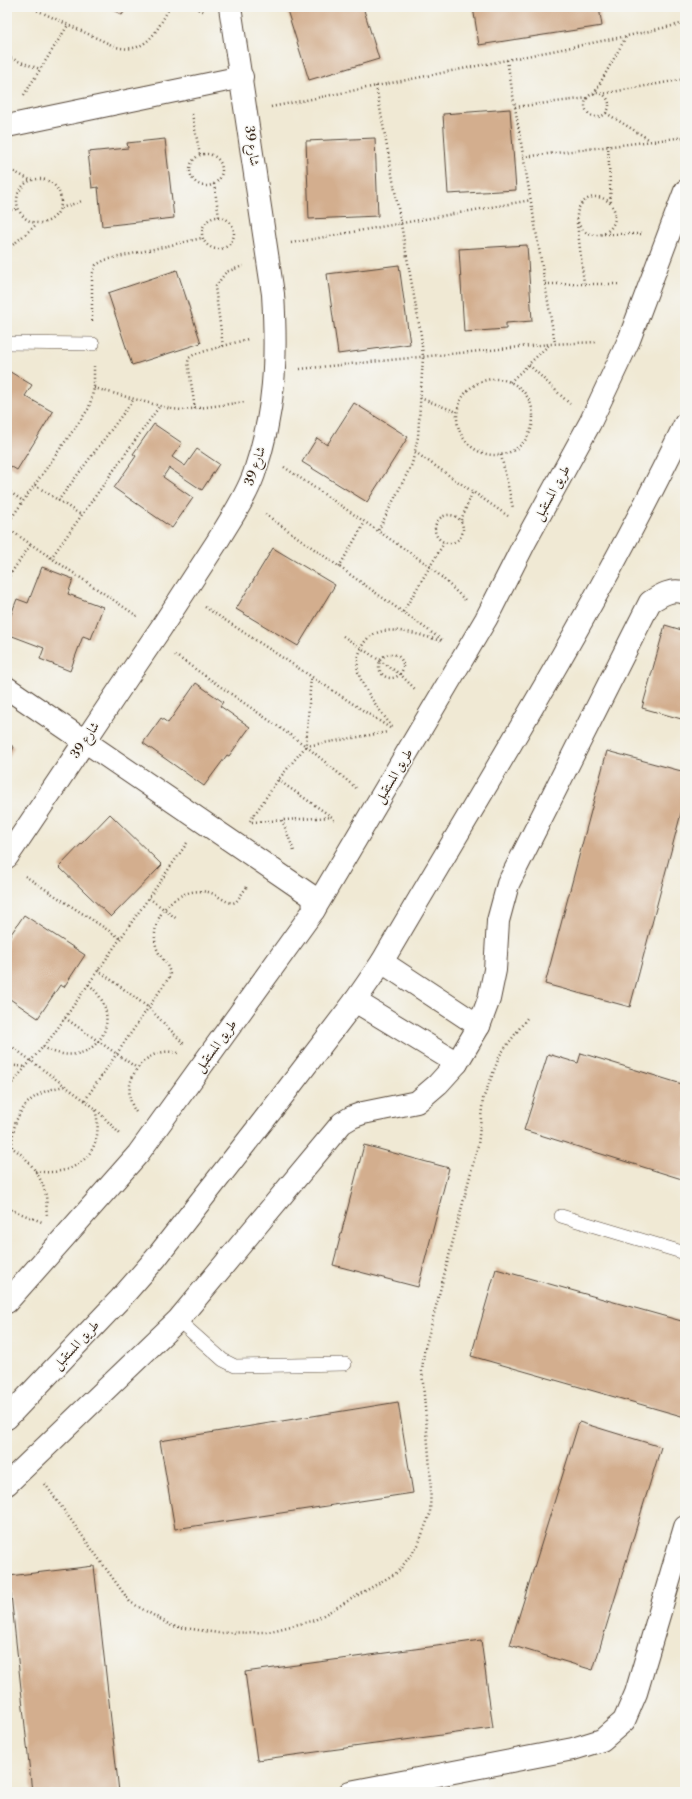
<svg xmlns="http://www.w3.org/2000/svg" width="692" height="1799" viewBox="0 0 692 1799" font-family="'Libre Bodoni',Amiri,serif">
<rect width="100%" height="100%" fill="#f6f6f2"/>
<filter id="ink" filterUnits="userSpaceOnUse"><feTurbulence type="fractalNoise" baseFrequency=".025" numOctaves="2"/><feDisplacementMap in="SourceGraphic" scale="8" xChannelSelector="R" yChannelSelector="G"/><feConvolveMatrix kernelMatrix="1 2 1 2 8 2 1 2 1" color-interpolation-filters="sRGB"/></filter>
<filter id="wash" filterUnits="userSpaceOnUse"><feTurbulence type="fractalNoise" baseFrequency=".012" numOctaves="4" result="noise"/><feDisplacementMap in="SourceGraphic" scale="16" xChannelSelector="R" yChannelSelector="G"/><feGaussianBlur stdDeviation="0.9" result="paint"/><feColorMatrix in="noise" values="0 0 0 0 0 0 0 0 0 0 0 0 0 0 0 0 0 1.4 0 .05"/><feComposite in="paint" operator="in"/></filter>
<g filter="url(#wash)">
<rect width="100%" height="100%" fill="#f0e9d4"/>
<g id="blocks">
<g fill="#d3ae8e">
<polygon points="108,7 127,7 122,15"/>
<polygon points="286,7 363,7 379,59 309,80"/>
<polygon points="473,7 599,7 602,26 479,45"/>
<polygon points="510,109 516,190 448,194 443,114"/>
<polygon points="375,138 378,216 309,219 306,141"/>
<polygon points="165,139 174,218 102,226 98,187 92,188 88,152 128,148 127,143"/>
<polygon points="527,245 532,321 506,323 506,329 464,332 459,249"/>
<polygon points="399,265 410,344 338,354 327,274"/>
<polygon points="177,270 201,343 132,365 108,293"/>
<polygon points="7,370 32,385 25,396 53,412 17,470 7,464"/>
<polygon points="354,403 408,437 367,502 302,462 317,438 327,445"/>
<polygon points="154,424 182,443 172,457 185,466 197,449 219,464 202,490 169,468 163,477 193,498 172,528 114,488 136,456 133,454"/>
<polygon points="273,548 335,585 298,646 236,609"/>
<polygon points="42,567 73,579 68,594 103,607 91,639 83,636 70,671 40,659 44,648 7,634 7,625 17,599 28,603"/>
<polygon points="665,625 685,631 685,720 642,708"/>
<polygon points="196,683 223,702 220,706 250,727 229,756 227,755 204,786 143,743 161,718 168,723"/>
<polygon points="7,743 14,747 7,762"/>
<polygon points="607,751 685,772 685,798 630,1007 545,984"/>
<polygon points="110,814 162,865 111,917 59,867"/>
<polygon points="24,915 85,955 64,987 60,985 38,1018 7,997 7,940"/>
<polygon points="581,1053 685,1085 685,1180 524,1130 548,1054 578,1063"/>
<polygon points="364,1145 449,1168 418,1287 333,1265"/>
<polygon points="496,1269 685,1322 685,1417 471,1356"/>
<polygon points="398,1402 413,1493 175,1529 160,1441"/>
<polygon points="579,1422 661,1447 593,1670 510,1645"/>
<polygon points="94,1566 119,1792 32,1792 9,1576"/>
<polygon points="481,1640 493,1728 257,1760 245,1672"/>
</g>
</g>
</g>
<g filter="url(#ink)">
<use href="#blocks" fill-opacity="0" stroke="#564739" stroke-width="1"/>
<g fill="none" stroke-linecap="round" stroke-linejoin="round">
<defs>
<g id="lane">
<polyline points="7,343 93,344"/>
<polyline points="561,1216 685,1253"/>
<polyline points="178,1320 223,1360 235,1366 345,1364"/>
</g>
<g id="street">
<polyline points="7,126 242,77"/>
<polyline points="7,688 313,897 314,910"/>
<path d="M7 857C59 781 109 704 161 628 180 599 198 571 217 542 230 520 245 499 254 474 275 412 277 359 273 294L230 7"/>
<polyline points="382,962 479,1026"/>
<polyline points="355,1001 457,1063"/>
<path d="M7 1484 178 1320 342 1123 352 1117 363 1113 417 1102 438 1084 457 1063 479 1026 489 999 495 970 498 921 508 884 650 602C661 595 672 588 685 593"/>
<polyline points="350,1792 573,1749 602,1740 624,1721 636,1693 685,1527"/>
</g>
<g id="secondary">
<polyline points="7,1302 138,1154 314,910 486,619 525,542 590,423 629,340 685,191"/>
<path d="M7 1418 121 1298 156 1258 278 1102 355 1001 382 962C486 784 596 609 685 424"/>
</g>
</defs>
<use href="#lane" stroke="#564739" stroke-width="14"/>
<use href="#street" stroke="#564739" stroke-width="24"/>
<use href="#secondary" stroke="#564739" stroke-width="24"/>
<g stroke="#564739" stroke-width="2.5" stroke-dasharray="1 3" stroke-linecap="butt">
<path d="M30 7 116 47C148 55 157 29 170 7"/>
<polyline points="195,7 203,12"/>
<polyline points="7,57 40,69"/>
<polyline points="507,60 555,343"/>
<polyline points="376,86 421,335 423,357 418,437 412,464 378,531"/>
<circle cx="597" cy="105" r="12"/>
<polyline points="594,94 626,37"/>
<polyline points="601,94 685,79"/>
<polyline points="24,95 68,25"/>
<polyline points="271,107 627,36 685,23"/>
<polyline points="515,107 588,98"/>
<polyline points="606,113 650,140"/>
<polyline points="192,114 200,155"/>
<polyline points="608,145 611,204"/>
<circle cx="206" cy="170" r="16"/>
<polyline points="523,157 685,137"/>
<polyline points="7,168 30,180"/>
<circle cx="39" cy="201" r="22"/>
<polyline points="214,184 219,217"/>
<circle cx="596" cy="216" r="19"/>
<polyline points="61,208 82,201"/>
<polyline points="7,210 18,209"/>
<circle cx="218" cy="233" r="16"/>
<polyline points="577,223 584,283"/>
<polyline points="604,234 641,234"/>
<polyline points="291,243 531,200"/>
<polyline points="7,250 37,224"/>
<polyline points="545,284 621,284"/>
<polyline points="92,321 92,275 96,265 105,260 202,238"/>
<polyline points="223,346 215,287 226,272 243,266"/>
<polyline points="529,365 570,404"/>
<polyline points="300,369 550,344 598,342"/>
<circle cx="495" cy="417" r="38"/>
<polyline points="510,382 550,344"/>
<polyline points="94,388 171,409 183,410 245,402"/>
<polyline points="420,398 457,412"/>
<polyline points="195,409 188,362 189,358 195,354 248,339"/>
<polyline points="415,452 508,516"/>
<polyline points="501,455 513,508"/>
<polyline points="284,467 431,567 465,600"/>
<polyline points="35,485 81,515"/>
<polyline points="7,490 23,501"/>
<polyline points="58,501 134,399"/>
<polyline points="265,514 442,640"/>
<circle cx="449" cy="529" r="14"/>
<polyline points="461,520 473,491"/>
<polyline points="7,524 89,408 94,388 94,366"/>
<polyline points="7,528 137,616"/>
<polyline points="51,558 159,407"/>
<polyline points="339,567 365,522"/>
<polyline points="7,579 31,544"/>
<polyline points="205,607 390,728"/>
<polyline points="403,612 444,543"/>
<polyline points="343,636 400,674 415,689"/>
<circle cx="391" cy="666" r="12"/>
<polyline points="175,655 306,746 356,788"/>
<path d="M392 727C381 711 366 694 359 675 356 667 358 659 360 651 372 616 417 635 442 641"/>
<polyline points="306,746 388,732"/>
<polyline points="278,780 332,817 336,822"/>
<polyline points="282,820 294,851"/>
<polyline points="250,821 278,780 306,746 311,676"/>
<polyline points="252,822 332,817"/>
<polyline points="25,876 120,938"/>
<polyline points="149,898 177,919"/>
<polyline points="98,970 149,1008 184,1044"/>
<polyline points="65,1018 137,1068"/>
<polyline points="7,1043 95,1108 120,1134"/>
<path d="M43 1047C92 1075 131 1019 88 984"/>
<polyline points="7,1065 26,1067"/>
<polyline points="7,1089 53,1035 187,843"/>
<path d="M85 1100 170 976C170 964 159 958 156 946 149 916 176 886 208 892 217 894 224 902 233 903L236 902 248 885"/>
<path d="M136 1112C116 1084 145 1044 178 1053"/>
<path d="M7 1145C26 1154 42 1176 46 1196 47 1202 46 1209 47 1215"/>
<path d="M12 1147C12 1112 30 1091 66 1086"/>
<path d="M35 1171C76 1178 107 1152 95 1109"/>
<polyline points="7,1208 42,1222"/>
<polyline points="45,1484 130,1602 172,1626 218,1633 267,1632 315,1620 398,1572 418,1545 430,1514 431,1481 422,1371 424,1352 478,1145 483,1099 500,1055 527,1018"/>
</g>
<use href="#lane" stroke="#fff" stroke-width="13"/>
<use href="#street" stroke="#fff" stroke-width="22"/>
<use href="#secondary" stroke="#fff" stroke-width="22"/>
</g>
</g>
<g text-anchor="middle" dominant-baseline="central" stroke-width="3" stroke-linejoin="round" paint-order="stroke">
<g font-size="13" fill="#3b2a1e" stroke="#f6f6f2">
<text transform="translate(252 146) rotate(82)">شارع 39</text>
<text transform="translate(255 466) rotate(-71)">شارع 39</text>
<text transform="translate(552 493) rotate(-61)">طريق المستقبل</text>
<text transform="translate(85 740) rotate(-56)">شارع 39</text>
<text transform="translate(394 776) rotate(-59)">طريق المستقبل</text>
<text transform="translate(216 1046) rotate(-54)">طريق المستقبل</text>
<text transform="translate(76 1345) rotate(-47)">طريق المستقبل</text>
</g>
</g>
<rect width="692" height="1799" fill="none" stroke="#f6f6f2" stroke-width="24"/>
</svg>
